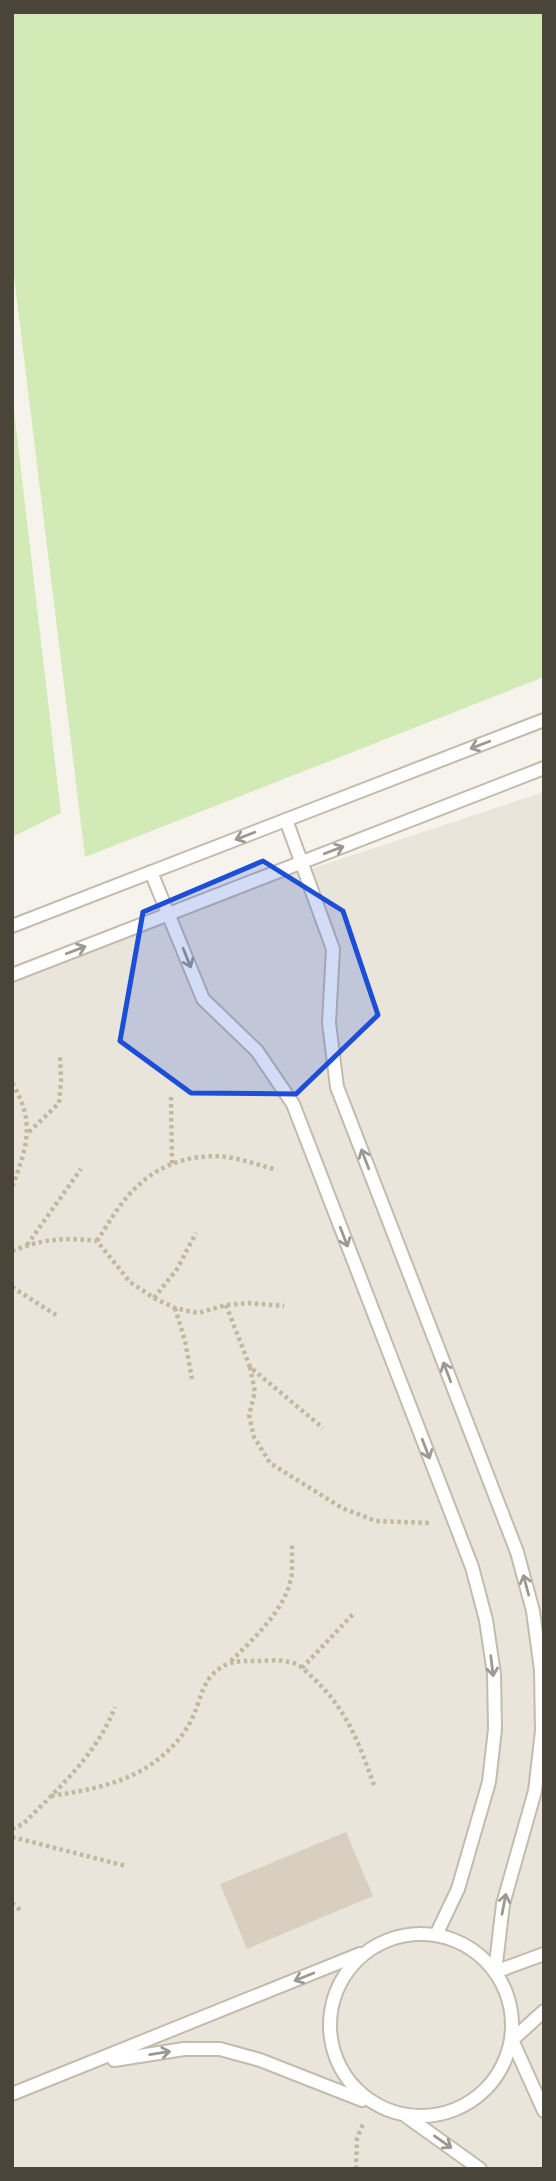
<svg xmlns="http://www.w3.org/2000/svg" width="556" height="2181" viewBox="0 0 556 2181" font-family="'Archivo Narrow',sans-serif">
<rect width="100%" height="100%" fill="#f6f3ec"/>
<polygon fill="#eae5da" points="544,792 544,2169 12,2169 12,967"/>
<g fill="#d2eab5">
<polygon points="12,12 544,12 544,677 85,857 12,260"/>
<polygon points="12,393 61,813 12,837"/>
</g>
<polygon fill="#d8cfc1" points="346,1832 373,1896 247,1949 220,1884"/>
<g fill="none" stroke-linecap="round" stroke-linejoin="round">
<defs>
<g id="service">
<polyline points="286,820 333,949 329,1023 337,1087 517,1552 533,1611 541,1670 542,1731 535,1791 503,1904 495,1972 544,1954"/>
<polyline points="151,872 203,999 257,1051 293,1104 472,1567 486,1620 494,1674 495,1729 489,1782 458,1889 436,1935"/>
<polyline points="12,926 544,720"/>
<polyline points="12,975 544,768"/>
<circle cx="421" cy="2025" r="91"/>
<polyline points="544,2011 512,2040 544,2111"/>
<polyline points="114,2060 184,2049 220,2049 260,2060 362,2100"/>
<polyline points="12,2094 360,1954"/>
<polyline points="406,2116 480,2169"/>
</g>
</defs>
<use href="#service" stroke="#c2bbae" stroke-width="16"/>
<g stroke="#c4b79f" stroke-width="4.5" stroke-dasharray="3.5 3.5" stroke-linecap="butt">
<path d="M12 1083C36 1122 27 1147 12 1187"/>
<polyline points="171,1097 172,1164"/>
<polyline points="29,1132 59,1103 61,1081 60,1054"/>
<path d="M97 1241C110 1221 122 1199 140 1184 162 1163 197 1153 226 1157 242 1159 258 1165 274 1169"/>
<polyline points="27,1245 81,1169"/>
<path d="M12 1251C43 1239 64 1237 97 1241L130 1282 154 1298 175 1308 198 1313 226 1305 249 1303 284 1306"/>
<polyline points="12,1287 56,1315"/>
<polyline points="154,1298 177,1269 196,1233"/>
<polyline points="226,1305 250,1367 323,1428"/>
<polyline points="175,1308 185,1341 192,1379"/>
<polyline points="250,1367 255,1392 249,1415 254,1437 270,1463 342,1508 376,1521 431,1523"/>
<path d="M231 1661C255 1637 288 1608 292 1572 292 1563 292 1554 292 1545"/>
<polyline points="302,1668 355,1612"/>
<path d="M51 1796C89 1790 125 1784 156 1761 173 1748 187 1732 195 1712 200 1699 203 1684 213 1674 227 1660 239 1661 257 1661 267 1661 280 1659 289 1662 298 1663 305 1670 311 1676 347 1709 358 1741 374 1785"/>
<path d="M12 1829 23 1824C58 1789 97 1754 115 1707"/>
<polyline points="12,1837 126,1866"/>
<polyline points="12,1903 20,1910"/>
<polyline points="356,2169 357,2138 364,2122"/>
</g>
<use href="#service" stroke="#fff" stroke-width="12"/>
</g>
<defs><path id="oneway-shaft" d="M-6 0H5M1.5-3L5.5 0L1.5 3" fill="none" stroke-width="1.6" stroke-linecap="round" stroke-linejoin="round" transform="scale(1.75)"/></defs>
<g stroke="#9c9892">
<use href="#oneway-shaft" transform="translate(480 745) rotate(159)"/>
<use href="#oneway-shaft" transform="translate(245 836) rotate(159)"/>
<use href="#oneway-shaft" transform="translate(334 850) rotate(-21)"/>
<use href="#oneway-shaft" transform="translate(76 950) rotate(-21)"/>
<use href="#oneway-shaft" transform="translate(187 958) rotate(68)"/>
<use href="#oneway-shaft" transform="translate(365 1159) rotate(-111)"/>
<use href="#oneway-shaft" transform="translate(344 1237) rotate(69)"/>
<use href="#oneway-shaft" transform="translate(447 1372) rotate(-111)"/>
<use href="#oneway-shaft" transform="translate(426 1449) rotate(69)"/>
<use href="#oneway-shaft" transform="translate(526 1585) rotate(-105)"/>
<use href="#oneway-shaft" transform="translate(492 1666) rotate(83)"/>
<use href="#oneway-shaft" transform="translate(504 1904) rotate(-79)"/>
<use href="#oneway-shaft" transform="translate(304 1977) rotate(158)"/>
<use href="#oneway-shaft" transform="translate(160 2053) rotate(-9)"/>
<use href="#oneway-shaft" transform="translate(443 2142) rotate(35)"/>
</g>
<path fill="#1d4ed8" fill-opacity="0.2" stroke="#1d4ed8" stroke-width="5" stroke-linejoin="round" d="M263 861 343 911 378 1015 296 1094 191 1093 120 1041 143 912Z"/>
<rect width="556" height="2181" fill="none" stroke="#4b4439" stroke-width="28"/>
</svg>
